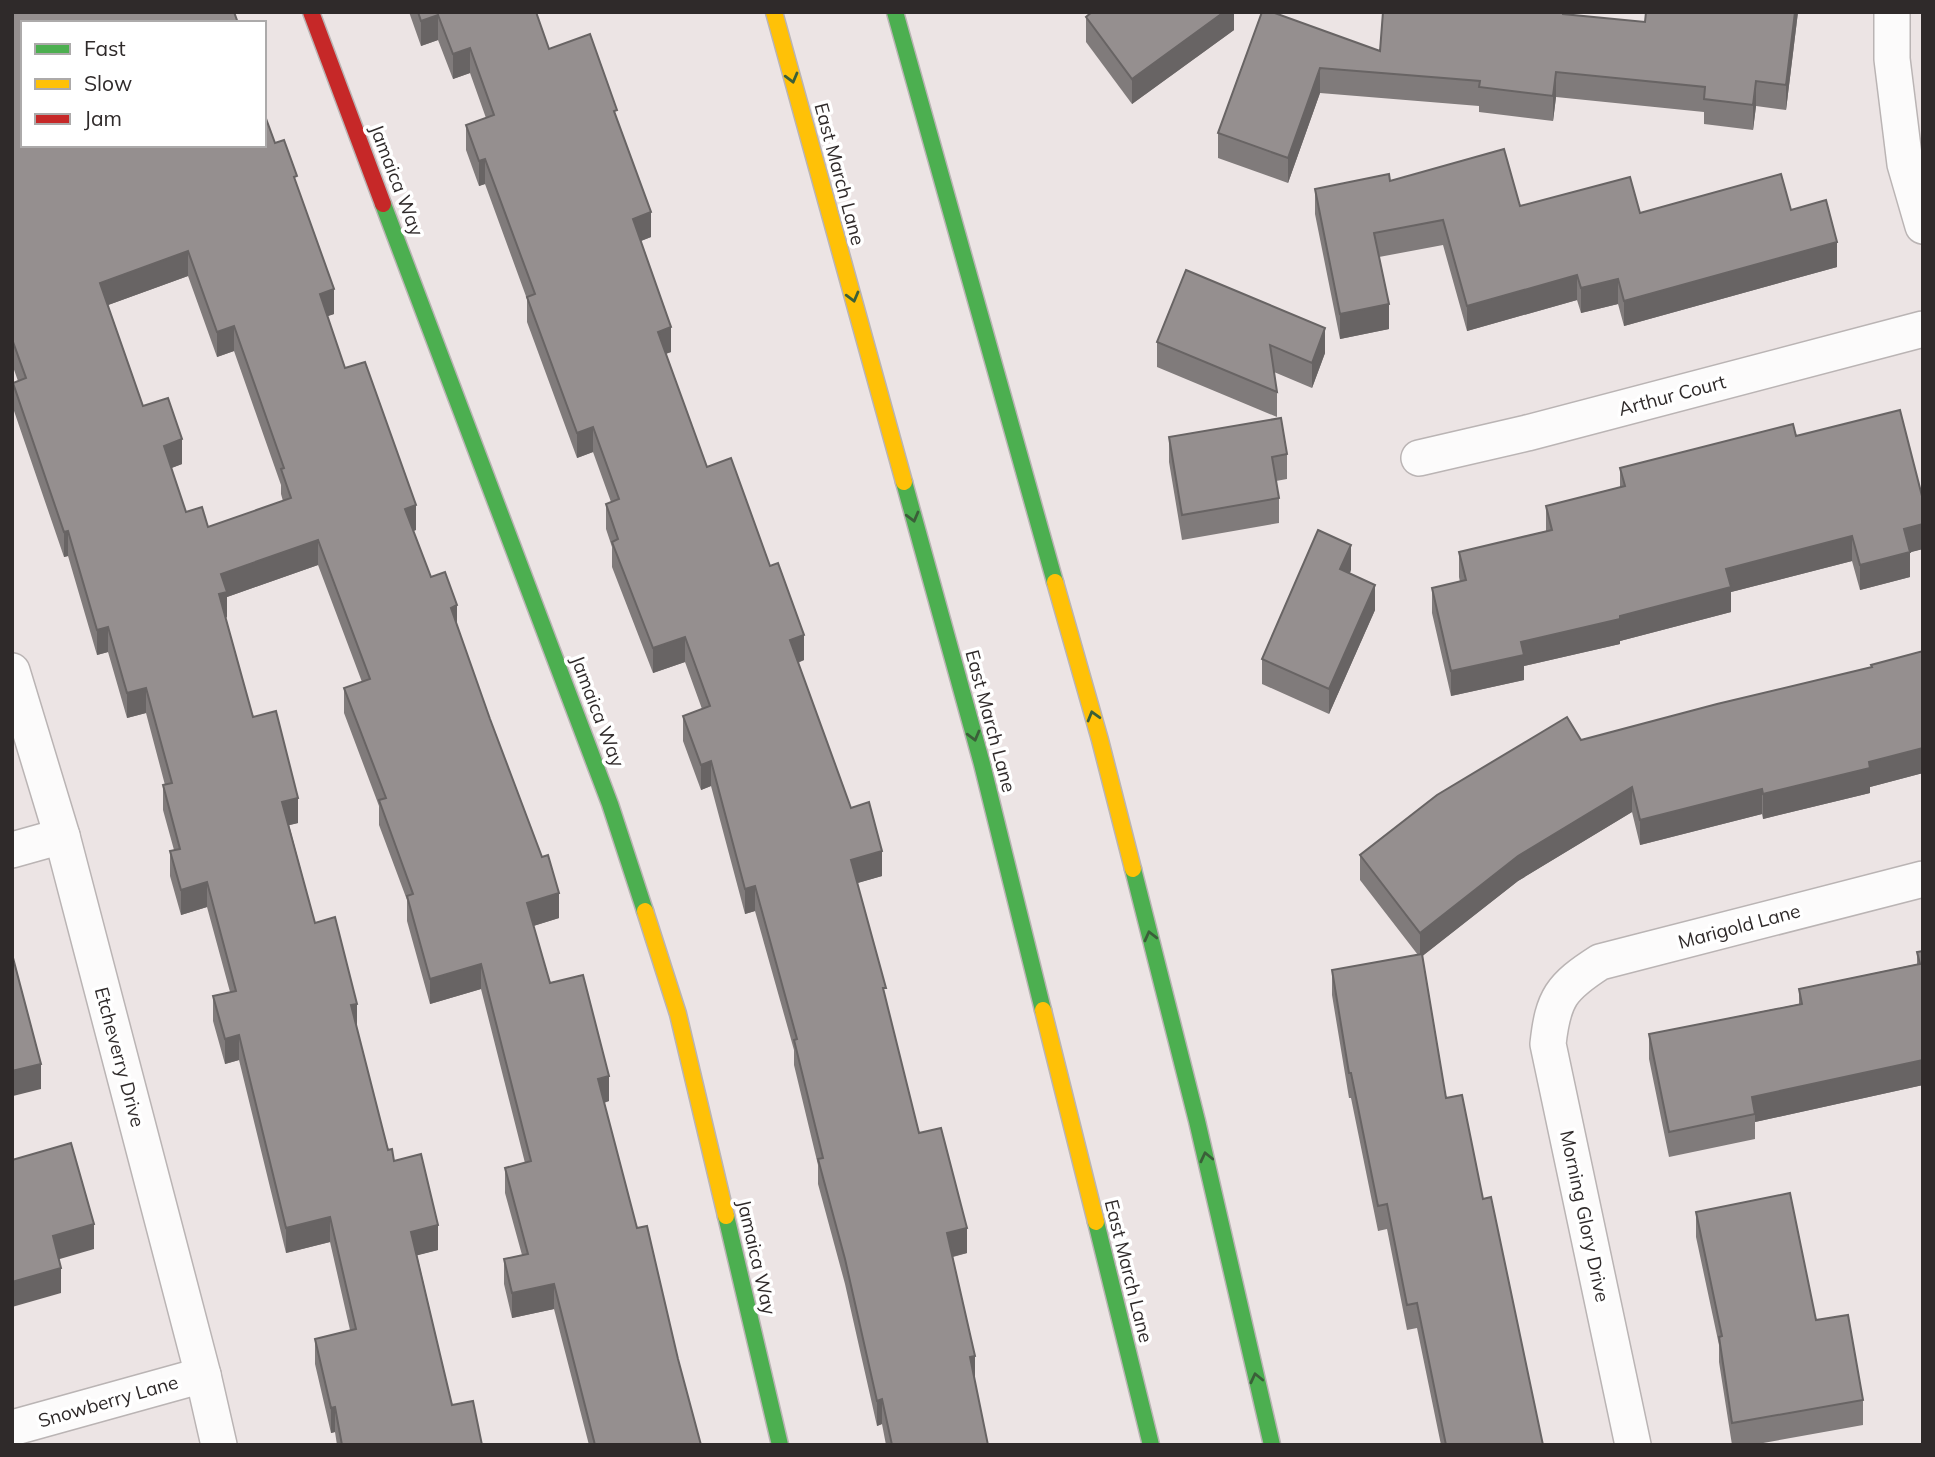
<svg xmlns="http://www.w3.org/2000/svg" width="1935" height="1457" viewBox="0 0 1935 1457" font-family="Mulish,sans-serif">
<rect width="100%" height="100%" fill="#ece4e4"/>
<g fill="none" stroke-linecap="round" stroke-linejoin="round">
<defs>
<g id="street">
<polyline points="1892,12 1892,59 1905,164 1923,226"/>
<polyline points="1419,458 1527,433 1923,329"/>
<polyline points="12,671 62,836 203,1375 219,1445"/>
<polyline points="12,850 62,836"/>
<polyline points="12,1428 203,1375"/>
<path d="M1633 1445 1548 1044C1553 998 1561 987 1600 962L1923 879"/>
</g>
<g id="fast">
<polyline points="895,12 1055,582"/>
<polyline points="383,204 610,804 645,911"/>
<polyline points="904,482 982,764 1043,1010"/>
<polyline points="1133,869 1197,1121 1272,1445"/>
<polyline points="726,1216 780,1445"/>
<polyline points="1096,1222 1151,1445"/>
</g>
<g id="slow">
<polyline points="774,12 904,482"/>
<polyline points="1055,582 1100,740 1133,869"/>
<polyline points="645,911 678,1014 726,1216"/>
<polyline points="1043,1010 1096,1222"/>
</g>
<polyline id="jam" points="311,12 383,204"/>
</defs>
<use href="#street" stroke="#bab4b4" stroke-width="38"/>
<use href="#fast" stroke="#bab4b4" stroke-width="19"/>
<use href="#slow" stroke="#bab4b4" stroke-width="19"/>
<use href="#jam" stroke="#bab4b4" stroke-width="19"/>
<use href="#street" stroke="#fcfbfb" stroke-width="35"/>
<use href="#fast" stroke="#4caf50" stroke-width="16"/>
<use href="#slow" stroke="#ffc107" stroke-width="16"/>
<use href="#jam" stroke="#c62828" stroke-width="16"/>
</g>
<g fill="#807b7b" fill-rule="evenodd">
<path d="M12 12 23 23 275 143 297 186 334 314 327 316 345 368 416 530 413 531 431 577 457 626 559 918 533 926 550 983 609 1101 604 1103 637 1228 678 1359 701 1445H589L554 1309 512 1318 504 1284V1259L522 1255 505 1193V1168L525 1163 481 989 430 1004 407 921V900L379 825V806L344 713V688L362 682 318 565 227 597V617L226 618 253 717 298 823 289 825 315 923 357 1028 388 1150 394 1161 438 1250 417 1255 452 1405 482 1445H337L335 1432 331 1433 315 1364V1339L350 1330 330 1242 286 1253 239 1060 225 1064 213 1021V996L230 992 207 907 181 915 170 876V851L174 850 163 810V785H165L146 713 127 718 108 652 97 655 68 556 64 557 13 408V383L18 381 12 364ZM188 276 217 357 234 351 281 485V494L283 501 208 527 186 512 171 468 182 464 143 406 108 305Z"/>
<polygon points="409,12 536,12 549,49 617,119 651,237 641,241 671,352 666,354 707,467 804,660 798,663 851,808 882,876 857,883 919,1133 967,1253 953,1257 975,1381 988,1445 886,1445 882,1424 877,1426 845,1284 818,1184 818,1165 794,1065 794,1050 755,911 745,914 711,786 701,790 683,741 683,716 702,709 685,662 653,673 612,567 612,547 606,529 606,504 611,502 593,452 577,458 527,322 527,299 485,184 479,186 466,150 466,125 486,118 470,73 453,79 438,40 421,46"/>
<polygon points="1234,12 1234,30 1132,104 1086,42 1086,17"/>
<polygon points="1262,12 1380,51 1383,12 1566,12 1566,14 1645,22 1798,12 1786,110 1756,106 1753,130 1704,124 1704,112 1556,97 1553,121 1479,112 1479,106 1320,93 1288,183 1218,158 1218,133"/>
<polygon points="1390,181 1520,206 1640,213 1791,210 1837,267 1624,326 1618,304 1581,313 1577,300 1467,331 1443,245 1379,257 1389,329 1340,339 1315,214 1315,189"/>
<polygon points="1186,270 1325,353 1312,388 1274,372 1277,392 1277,417 1157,367 1157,342"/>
<polygon points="1796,436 1923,500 1923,549 1910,552 1910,577 1860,590 1852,561 1731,592 1731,612 1620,641 1620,644 1524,666 1524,680 1451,696 1432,613 1432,588 1460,582 1459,577 1459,552 1546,531 1546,506 1620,487 1620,468"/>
<polygon points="1169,437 1287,454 1287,479 1276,481 1279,498 1279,523 1182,540 1169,462"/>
<polygon points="1351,570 1350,573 1375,610 1329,714 1262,684 1262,659"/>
<polygon points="1923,651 1923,773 1870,787 1870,793 1763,819 1762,814 1640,845 1632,812 1518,881 1422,956 1446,1098 1483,1199 1543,1445 1441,1445 1417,1328 1407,1330 1387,1229 1378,1231 1351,1098 1349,1098 1332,995 1332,970 1418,955 1360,880 1360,855 1581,740 1871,667"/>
<polygon points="1923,951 1923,1085 1755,1122 1755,1139 1669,1157 1649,1059 1649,1034 1799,1004 1799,989 1917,964 1917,952"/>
<polygon points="1696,1212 1816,1320 1863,1400 1863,1425 1752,1445 1732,1445 1719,1362 1719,1345 1696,1237"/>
</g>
<g fill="#686464">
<polygon points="1224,12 1234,12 1234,30 1132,104 1132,79"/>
<polygon points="1795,12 1798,12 1786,110 1786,85"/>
<polygon points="438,15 438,40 421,46 421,21"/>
<polygon points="470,48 470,73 453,79 453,54"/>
<polygon points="1320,68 1320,93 1288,183 1288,158"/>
<polygon points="1556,72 1556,97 1553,121 1553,96"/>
<polygon points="1756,81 1756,106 1753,130 1753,105"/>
<polygon points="485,159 485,184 479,186 479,161"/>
<polygon points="651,212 651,237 633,244 633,219"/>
<polygon points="1837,242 1837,267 1624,326 1624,301"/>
<polygon points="188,251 188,276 100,308 100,283"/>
<polygon points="1577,275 1577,300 1467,331 1467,306"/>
<polygon points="1618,279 1618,304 1581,313 1581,288"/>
<polygon points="334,289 334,314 320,319 320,294"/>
<polygon points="1389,304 1389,329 1340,339 1340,314"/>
<polygon points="234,326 234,351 217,357 217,332"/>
<polygon points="671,327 671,352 658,356 658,332"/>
<polygon points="1325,328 1325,353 1312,388 1312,363"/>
<polygon points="593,427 593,452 577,458 577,433"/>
<polygon points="182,439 182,464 164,471 164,446"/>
<polygon points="416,505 416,530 405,534 405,509"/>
<polygon points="1923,524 1923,549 1904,554 1904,529"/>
<polygon points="68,531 68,556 64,557 64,532"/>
<polygon points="1852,536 1852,561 1731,592 1731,612 1620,641 1620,644 1524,666 1524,680 1451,696 1451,671 1521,642 1620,616 1726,569"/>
<polygon points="318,540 318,565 227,597 227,617 219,619 219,594 221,574"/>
<polygon points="1351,545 1351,570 1340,594 1340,569"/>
<polygon points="1910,552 1910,577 1860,590 1860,565"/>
<polygon points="1375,585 1375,610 1329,714 1329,689"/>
<polygon points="457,605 457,630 451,608"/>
<polygon points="108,627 108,652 97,655 97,630"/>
<polygon points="804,635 804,660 790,665 790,640"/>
<polygon points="685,637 685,662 653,673 653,648"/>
<polygon points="146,688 146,713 127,718 127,693"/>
<polygon points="1923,748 1923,773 1870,787 1870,793 1763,819 1763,794 1869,762"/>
<polygon points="711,761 711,786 701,790 701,765"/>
<polygon points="1632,787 1632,812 1518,881 1420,958 1420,933 1518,856"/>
<polygon points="1762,789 1762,814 1640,845 1640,820"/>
<polygon points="298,798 298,823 282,827 282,802"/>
<polygon points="882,851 882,876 851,885 851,860"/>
<polygon points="207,882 207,907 181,915 181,890"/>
<polygon points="755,886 755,911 745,914 745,889"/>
<polygon points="559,893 559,918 527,928 527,903"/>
<polygon points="481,964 481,989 430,1004 430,979"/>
<polygon points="357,1004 357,1029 351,1005"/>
<polygon points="239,1035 239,1060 225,1064 225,1039"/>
<polygon points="1923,1060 1923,1085 1755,1122 1755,1114 1752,1097"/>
<polygon points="41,1064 41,1089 13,1096 12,1109 12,1071"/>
<polygon points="609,1076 609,1101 598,1104 598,1079"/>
<polygon points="330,1217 330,1242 286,1253 286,1228"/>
<polygon points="94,1224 94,1249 53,1261 53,1236"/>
<polygon points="438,1225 438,1250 411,1257 411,1232"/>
<polygon points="967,1228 967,1253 947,1258 947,1233"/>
<polygon points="61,1268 61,1293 12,1307 12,1282"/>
<polygon points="554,1284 554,1309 512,1318 512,1293"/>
<polygon points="975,1356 975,1381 970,1382 970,1357"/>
<polygon points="882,1399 882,1424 877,1426 877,1401"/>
<polygon points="335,1407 335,1432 331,1433 331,1408"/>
</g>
<g fill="#958f8f" stroke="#686464" stroke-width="2" fill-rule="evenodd">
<path d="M12 12H234L238 23H23V145H264V113L275 143 284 140 297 176 294 177 334 289 320 294 345 368 365 362 416 505 405 509 431 577 445 572 457 605 451 608 490 719 542 857 548 855 559 893 527 903 550 983 583 975 609 1076 598 1079 637 1228 647 1226 678 1359 701 1445H595L554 1284 512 1293 504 1259 528 1254 505 1168 531 1161 481 964 430 979 407 896 413 894 379 800 386 798 344 688 370 679 318 540 221 574 227 592 219 594 253 717 276 711 298 798 282 802 315 923 335 917 357 1004 351 1005 388 1150 392 1149 394 1161 421 1154 438 1225 411 1232 452 1405 473 1401 482 1445H342L335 1407 331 1408 315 1339 356 1329 330 1217 286 1228 239 1035 225 1039 213 996 236 991 207 882 181 890 170 851 180 849 163 785 172 783 146 688 127 693 108 627 97 630 68 531 64 532 13 383 26 378 12 339ZM188 251 217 332 234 326 284 468 281 469 291 498 208 527 202 507 186 512 164 446 182 439 168 398 143 406 100 283Z"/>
<polygon points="418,12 536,12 549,49 590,34 617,110 614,111 651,212 633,219 671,327 658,332 707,467 731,458 770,566 778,563 804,635 790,640 851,808 869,802 882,851 851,860 886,988 883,988 919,1133 941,1128 967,1228 947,1233 975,1356 970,1357 988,1445 892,1445 882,1399 877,1401 845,1259 818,1159 823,1158 794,1040 797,1039 755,886 745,889 711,761 701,765 683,716 710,706 685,637 653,648 612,542 618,539 606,504 619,499 593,427 577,433 527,297 535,294 485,159 479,161 466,125 494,115 470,48 453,54 438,15 421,21"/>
<polygon points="1092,12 1224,12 1132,79 1086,17"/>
<polygon points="1262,12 1272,12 1380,51 1383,12 1563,12 1563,14 1645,22 1646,12 1795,12 1786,85 1756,81 1753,105 1704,99 1705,87 1556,72 1553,96 1479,87 1480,81 1320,68 1288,158 1218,133"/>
<polygon points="1504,149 1520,206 1630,177 1640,213 1781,174 1791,210 1826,200 1837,242 1624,301 1618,279 1581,288 1577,275 1467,306 1443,220 1374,233 1389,304 1340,314 1315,189 1389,174 1390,181"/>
<polygon points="1186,270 1325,328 1312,363 1270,345 1277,392 1157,342"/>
<polygon points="1900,410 1923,500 1923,524 1904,529 1910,552 1860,565 1852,536 1726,569 1731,587 1620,616 1620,619 1521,642 1524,655 1451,671 1432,588 1466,580 1459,552 1552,530 1546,506 1625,486 1620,468 1793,424 1796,436"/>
<polygon points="1281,418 1287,454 1272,457 1279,498 1182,515 1169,437"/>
<polygon points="1318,530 1351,545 1340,569 1375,585 1329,689 1262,659"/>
<polygon points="1923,651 1923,748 1869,762 1870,768 1763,794 1762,789 1640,820 1632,787 1518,856 1420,933 1360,855 1437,795 1567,717 1581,740 1717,704 1872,667 1871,665"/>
<polygon points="1923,951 1923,1060 1752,1097 1755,1114 1669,1132 1649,1034 1802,1004 1799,989 1920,964 1917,952"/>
<polygon points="12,954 41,1064 12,1071"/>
<polygon points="1422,954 1446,1098 1462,1095 1483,1199 1491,1197 1543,1445 1446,1445 1417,1303 1407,1305 1387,1204 1378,1206 1351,1073 1349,1073 1332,970"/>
<polygon points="71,1143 94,1224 53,1236 61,1268 12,1282 12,1160"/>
<polygon points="1790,1193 1816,1320 1848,1315 1863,1400 1732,1423 1719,1337 1722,1336 1696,1212"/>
</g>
<defs><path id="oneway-chevron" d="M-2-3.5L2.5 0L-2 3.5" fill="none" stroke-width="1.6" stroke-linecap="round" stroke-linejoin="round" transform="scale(1.75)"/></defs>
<g stroke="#3b5f39">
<use href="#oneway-chevron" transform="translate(792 78) rotate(75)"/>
<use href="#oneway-chevron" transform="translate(853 297) rotate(75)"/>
<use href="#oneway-chevron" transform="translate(913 517) rotate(75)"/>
<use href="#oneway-chevron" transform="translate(1093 716) rotate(-106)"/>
<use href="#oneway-chevron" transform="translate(974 736) rotate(75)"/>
<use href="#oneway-chevron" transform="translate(1150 936) rotate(-104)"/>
<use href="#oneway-chevron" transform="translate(1206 1157) rotate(-103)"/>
<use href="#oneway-chevron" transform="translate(1256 1378) rotate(-103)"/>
</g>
<g text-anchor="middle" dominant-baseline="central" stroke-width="7" stroke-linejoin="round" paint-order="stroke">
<g font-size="19" fill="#2f2a2a" stroke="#fff">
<text transform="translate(840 174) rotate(75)">East March Lane</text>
<text transform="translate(397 180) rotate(69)">Jamaica Way</text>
<text transform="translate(1672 395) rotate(-15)">Arthur Court</text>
<text transform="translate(598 711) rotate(69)">Jamaica Way</text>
<text transform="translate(991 721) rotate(75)">East March Lane</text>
<text transform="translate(1739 926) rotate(-15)">Marigold Lane</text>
<text transform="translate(120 1057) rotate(75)">Etcheverry Drive</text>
<text transform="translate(1585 1216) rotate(78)">Morning Glory Drive</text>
<text transform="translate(757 1257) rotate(77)">Jamaica Way</text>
<text transform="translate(1129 1271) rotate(76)">East March Lane</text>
<text transform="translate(108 1401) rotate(-16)">Snowberry Lane</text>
</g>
</g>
<rect width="1935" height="1457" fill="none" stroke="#2f2a2a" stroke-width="28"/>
<rect x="21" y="21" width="245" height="126" fill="#ffffff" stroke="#acaaaa" stroke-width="2"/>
<rect x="35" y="44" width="35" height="10" fill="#4caf50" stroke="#acaaaa" stroke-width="2"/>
<text x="84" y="56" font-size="21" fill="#2f2a2a">Fast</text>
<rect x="35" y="79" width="35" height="10" fill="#ffc107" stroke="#acaaaa" stroke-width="2"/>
<text x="84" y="91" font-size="21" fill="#2f2a2a">Slow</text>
<rect x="35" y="114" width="35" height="10" fill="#c62828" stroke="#acaaaa" stroke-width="2"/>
<text x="84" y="126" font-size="21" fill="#2f2a2a">Jam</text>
</svg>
